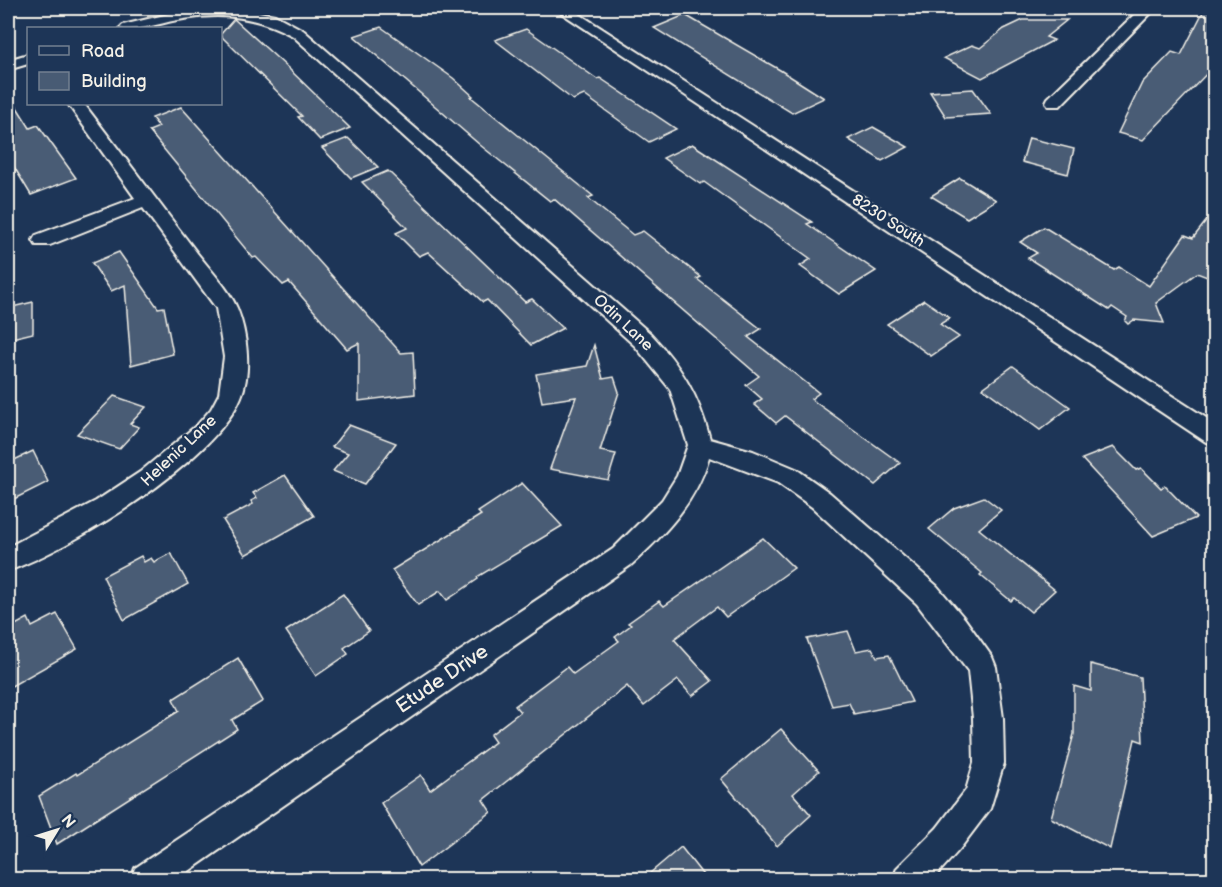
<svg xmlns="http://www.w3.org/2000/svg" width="1222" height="887" viewBox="0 0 1222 887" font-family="'Balsamiq Sans',sans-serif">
<rect width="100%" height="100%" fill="#1d3557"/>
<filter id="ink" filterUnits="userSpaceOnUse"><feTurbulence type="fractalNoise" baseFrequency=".0167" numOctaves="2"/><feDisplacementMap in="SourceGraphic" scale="12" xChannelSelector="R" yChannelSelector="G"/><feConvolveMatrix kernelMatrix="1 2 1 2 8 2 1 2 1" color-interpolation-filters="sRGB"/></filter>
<g filter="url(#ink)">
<g fill="#485b74" stroke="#f4f1e8" stroke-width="1.5">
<polygon points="1205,8 1215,8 1215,65 1143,140 1118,133 1142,83 1172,52 1181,55"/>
<polygon points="685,15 780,70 824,98 792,113 654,28"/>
<polygon points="234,19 288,68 350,128 320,140 298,117 302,116 220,35"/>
<polygon points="1023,20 1067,20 1046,37 1054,40 982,78 944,58 972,45 980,48 1004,29"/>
<polygon points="381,27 453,78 473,96 471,97 593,196 588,198 633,235 643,231 701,277 697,279 761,329 748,337 819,393 811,399 900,463 875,485 785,416 776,423 754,404 762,399 746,385 759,376 554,199 550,201 480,145 354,36"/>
<polygon points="526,29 597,79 600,78 676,129 649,142 584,95 573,100 495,40"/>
<polygon points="973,89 991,114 946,117 930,92"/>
<polygon points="8,93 30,128 38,125 76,178 31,195 8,157"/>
<polygon points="181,107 401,353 413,352 415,394 359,401 359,343 347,349 289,282 283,285 256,257 253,258 149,131 159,127 152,118"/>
<polygon points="873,127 908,147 882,161 848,139"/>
<polygon points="348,138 378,167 351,178 322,148"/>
<polygon points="1029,138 1074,149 1068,174 1022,162"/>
<polygon points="692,144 812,222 807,224 876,271 839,294 800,266 811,259 704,182 700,184 663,158"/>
<polygon points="388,171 525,302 532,299 563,328 531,345 487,300 483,302 428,252 419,256 396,233 407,228 362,182"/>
<polygon points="960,178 996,200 967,218 931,196"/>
<polygon points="1215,210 1215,280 1197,273 1156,303 1164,323 1134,320 1128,324 1125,321 1127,317 1112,307 1109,310 1028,258 1037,253 1020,242 1044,227 1114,270 1119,267 1149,286 1185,235 1193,238"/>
<polygon points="119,252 158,308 164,307 173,354 131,365 125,285 111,291 92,263"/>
<polygon points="924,300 950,318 940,324 959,337 931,356 887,324"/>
<polygon points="33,302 33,333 8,339 8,308"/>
<polygon points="594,345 603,379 614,377 619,392 600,451 616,454 608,480 550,469 576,397 542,402 536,374 587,366"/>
<polygon points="1013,366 1070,407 1040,430 983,388"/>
<polygon points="114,396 146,407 130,424 139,427 119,449 77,434"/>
<polygon points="349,425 396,443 365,484 333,471 348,453 332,447"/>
<polygon points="1113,447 1136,470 1141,468 1161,488 1165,486 1196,518 1153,536 1082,459"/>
<polygon points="33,451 48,482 8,502 8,463"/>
<polygon points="285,475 314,516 245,555 223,520 253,504 251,501 257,498 253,493"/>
<polygon points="522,483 562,526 477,577 478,579 447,600 440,591 418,605 392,570 481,515 478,512"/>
<polygon points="984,497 1001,510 979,529 1055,590 1031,612 1014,598 1011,601 980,575 982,573 929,529 954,508"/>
<polygon points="763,538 794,568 726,617 717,607 674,639 712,681 692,696 678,680 644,706 627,686 483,800 491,812 419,867 381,803 421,775 430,790 495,742 490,735 520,712 515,706 567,667 573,674 619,641 615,637 631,625 628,623 659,601 664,606"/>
<polygon points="171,553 188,584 124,620 103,576 141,556 144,562 151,558 154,562"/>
<polygon points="343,594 369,631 344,648 348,654 316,676 286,631"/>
<polygon points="57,614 77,649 8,688 8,629 28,618 32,627"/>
<polygon points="848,631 856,651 872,648 877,657 889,655 912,702 854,714 849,703 832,706 807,639"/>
<polygon points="238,658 263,701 232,720 237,729 57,844 39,796 76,773 77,775 179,711 173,699"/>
<polygon points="1091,664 1140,677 1143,742 1135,739 1110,849 1051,818 1074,734 1074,686 1091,691"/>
<polygon points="781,729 819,771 793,794 811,815 777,846 721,779"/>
<polygon points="681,847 706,879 643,879"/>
</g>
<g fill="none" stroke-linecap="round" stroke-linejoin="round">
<defs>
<g id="street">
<path d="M238 8 275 15 303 30 651 334C681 366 699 396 710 439L753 451 796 469 830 493 937 586 965 619 992 657 996 667 1003 718 1004 763 990 809 959 850 932 880H893L897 868 937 828 966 790 974 763 973 718 968 671 917 604 812 507 778 483 709 457C697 501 664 535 631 565L176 880H131L135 868 613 549 662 500 677 476 688 445 670 389 635 346 293 36C257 17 224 12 184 19 162 22 143 31 120 28L123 25 185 10Z"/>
<polygon points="554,8 570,8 1214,423 1214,444 1206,442"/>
<polygon points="1141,8 1156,8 1060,106 1048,106 1046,102 1048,98"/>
<polygon points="28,54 28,64 8,70 8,60"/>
<path d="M68 104H84C121 152 157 201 194 249 207 267 228 287 237 308 247 333 252 371 241 397 215 461 73 548 8 571V547L96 501 140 472 198 424 211 409 219 394 224 357 216 308 143 208 50 245H36L33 240 36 235 135 198Z"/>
</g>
</defs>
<use href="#street" stroke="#f4f1e8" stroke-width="4"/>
<use href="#street" fill="#1d3557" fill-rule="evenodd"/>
</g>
</g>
<g text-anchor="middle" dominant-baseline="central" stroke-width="4.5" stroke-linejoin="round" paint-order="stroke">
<g font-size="16" fill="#f4f1e8" stroke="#1d3557">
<text transform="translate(888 221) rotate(33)">8230 South</text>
<text transform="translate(623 323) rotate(43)">Odin Lane</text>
<text transform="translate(179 451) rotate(-43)">Helenic Lane</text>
</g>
<g font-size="20" fill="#f4f1e8" stroke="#1d3557">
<text transform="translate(442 679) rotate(-34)">Etude Drive</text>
</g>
</g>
<rect width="1222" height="887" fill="none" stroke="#1d3557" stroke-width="30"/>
<rect x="15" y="15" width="1192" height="857" fill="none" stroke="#f4f1e8" stroke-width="2" filter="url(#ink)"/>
<rect x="27" y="27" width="195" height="78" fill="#1d3557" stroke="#738091" stroke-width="1.5"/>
<rect x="39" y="46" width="30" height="9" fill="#1d3557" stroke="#738091" stroke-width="1.5"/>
<text x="81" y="57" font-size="18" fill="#f4f1e8">Road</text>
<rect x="39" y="72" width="30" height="18" fill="#485b74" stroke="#738091" stroke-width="1.5"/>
<text x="81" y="87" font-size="18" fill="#f4f1e8">Building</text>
<g transform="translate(57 830) rotate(52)" stroke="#1d3557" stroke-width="4.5" paint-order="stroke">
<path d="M0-4.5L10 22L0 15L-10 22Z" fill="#f4f1e8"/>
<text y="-9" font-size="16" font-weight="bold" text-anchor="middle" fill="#f4f1e8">N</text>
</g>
</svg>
